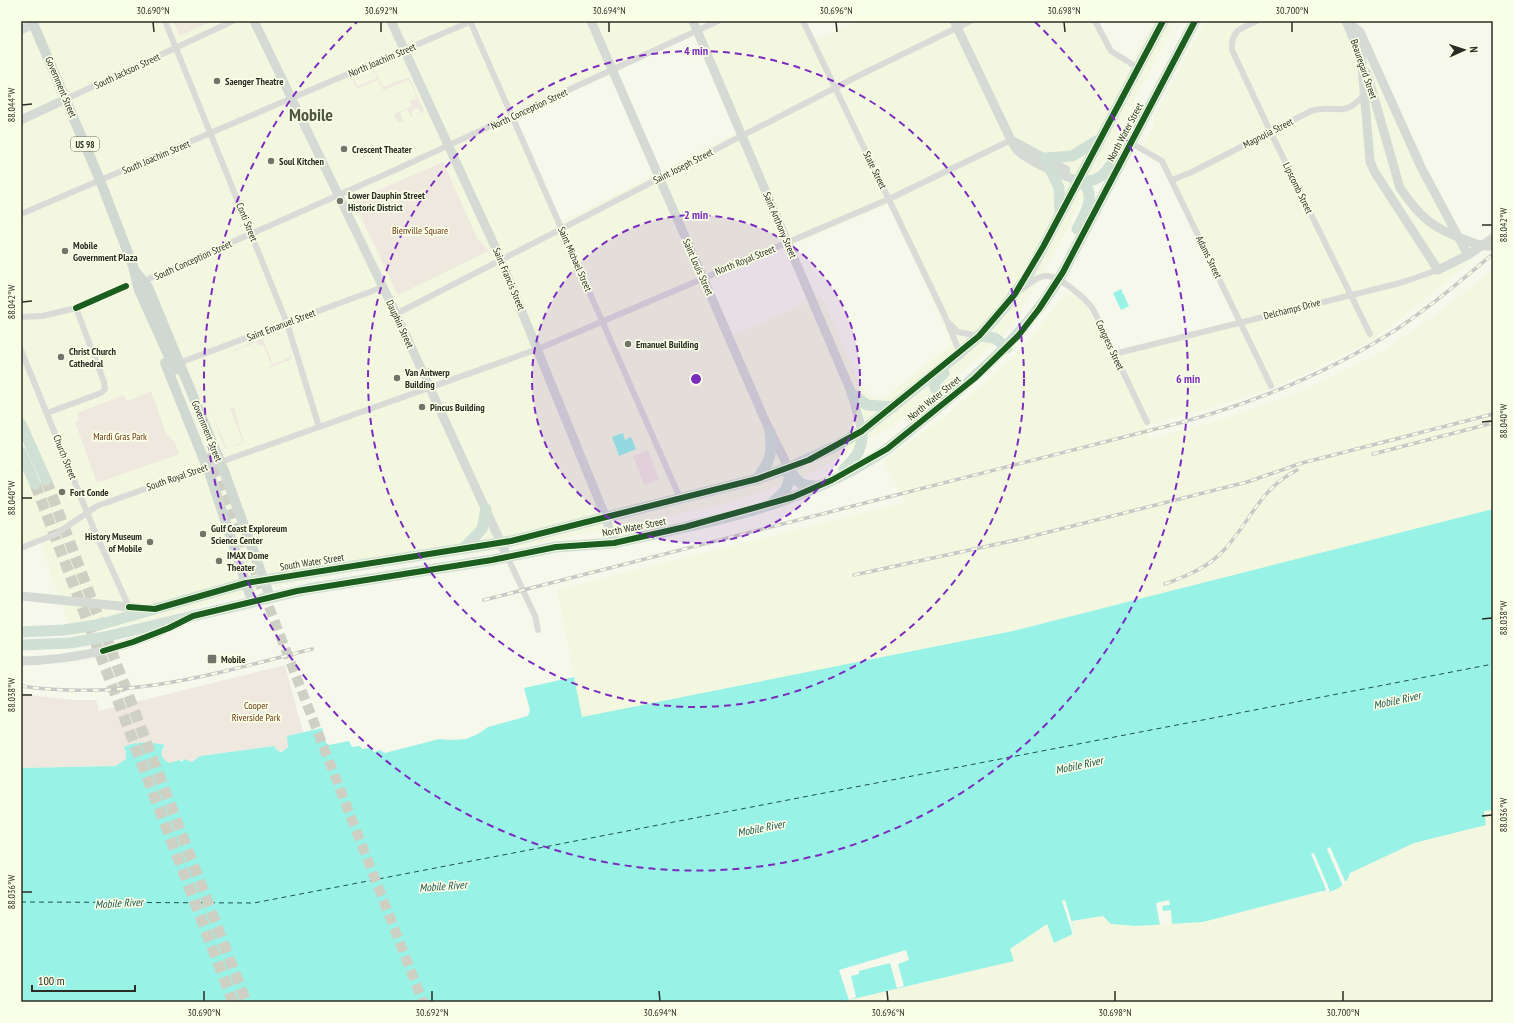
<svg xmlns="http://www.w3.org/2000/svg" width="1514" height="1023" viewBox="0 0 1514 1023" font-family="'PT Sans Narrow',sans-serif">
<rect width="100%" height="100%" fill="#f6f8ec"/>
<g fill="#f3f7e0" fill-rule="evenodd">
<path d="M21 21H697L702 33 726 21H807L816 40 855 21H1092L1106 47 1128 67 1154 21H1176L1054 254 1011 327 948 385 890 427 805 477 729 503 521 547 362 570 257 590 159 618 73 636 38 539 21 545ZM695 35 737 133 561 222 516 117ZM888 204 952 344 883 399 872 397 860 385 821 296 732 336 709 281Z"/>
<polygon points="1205,21 1350,21 1469,263 1377,338 1272,389 1144,427 1150,439 1225,419 1307,389 1378,354 1440,312 1493,269 1493,509 1013,631 582,718 557,590 905,502 883,461 949,413 1019,353 1067,292 1084,301 1109,352 1235,320 1160,162 1141,150 1155,122 1153,118"/>
<polygon points="1484,810 1493,810 1493,1002 840,1002 1014,961 1010,949 1047,924 1054,943 1072,921 1086,919 1103,916 1136,926 1203,922 1322,891 1327,893 1343,886 1347,881 1350,873 1414,843 1486,825"/>
</g>
<g fill="#efe8de">
<polygon points="173,21 212,21 180,36"/>
<polygon points="375,70 383,87 409,77 424,111 421,114 418,108 411,111 413,116 411,117 407,109 400,112 403,121 398,123 394,114 412,106 410,101 417,98 409,80 383,90 378,80 357,89 352,79 354,79 357,86 377,78"/>
<polygon points="443,162 477,238 489,251 398,295 353,201"/>
<polygon points="271,335 263,339 273,364 285,360 284,358 290,358 289,354 290,353 292,359 269,368 268,367 272,365 263,345 258,346 257,342 236,350 236,352 233,350"/>
<polygon points="151,391 167,436 170,436 172,440 174,440 179,454 97,483 75,422 79,420 77,413 124,395 127,401"/>
<polygon points="208,405 227,448 243,442 230,408 234,407 244,443 225,449"/>
<polygon points="648,450 659,479 644,485 633,456"/>
<path d="M285 665 303 732 287 736 289 744 285 751H278L274 746 200 756 192 762 179 760 170 763C161 760 159 753 165 745 151 742 138 742 124 747L126 752V759L116 766 21 768V694L73 700H96L99 711Z"/>
</g>
<g fill="#98f2e5">
<polygon points="1121,289 1129,306 1121,310 1113,293"/>
<polygon points="623,433 625,440 631,437 636,449 619,456 612,437"/>
<path d="M1493 509V810L1484 811 1486 825 1414 843 1350 873C1346 886 1339 888 1327 893L1322 891 1203 922 1136 926 1111 924 1103 916 1072 921 1075 933 1054 943 1047 924 1010 949 1014 961 840 1002H21V768L116 766 126 759V752L124 747C137 741 151 742 165 745 159 752 161 760 170 763L179 760 182 762 184 759 192 762 200 756 274 746 278 751 282 752 288 747 287 736 322 728 326 743 329 745 349 741 352 747 360 746 362 749 370 748 374 752 380 750 385 753 439 739 451 740 466 739 478 734 488 727 528 716 530 710 524 688 574 677 582 717 1013 631Z"/>
</g>
<g fill="#f6f8ec">
<polygon points="1330,847 1345,881 1347,881 1343,886 1327,849"/>
<polygon points="1314,853 1330,891 1327,893 1324,892 1326,889 1311,854"/>
<polygon points="1065,900 1075,933 1073,935 1062,901"/>
<polygon points="1169,900 1170,905 1162,906 1163,911 1171,910 1172,924 1160,925 1156,903"/>
<polygon points="906,950 909,960 898,964 904,986 897,988 890,963 859,971 859,974 851,976 856,997 849,1000 839,970"/>
</g>
<g fill="none" stroke-linecap="round" stroke-linejoin="round">
<polyline stroke="#1c534e" stroke-width="1" stroke-dasharray="5 4" stroke-linecap="butt" points="21,902 254,903 1493,664"/>
<polyline stroke="#ced0c4" stroke-width="10" stroke-dasharray="10 5" stroke-linecap="butt" points="209,453 423,1002"/>
<g stroke="#ced0c4" stroke-width="11" stroke-dasharray="11 5.5" stroke-linecap="butt">
<polyline points="46,480 246,1002"/>
<polyline points="35,484 233,1002"/>
</g>
<g stroke="#dadad7" stroke-width="6">
<polyline points="165,21 287,323 319,427"/>
<polyline points="470,21 680,498"/>
<polyline points="803,21 944,314 960,353"/>
<polyline points="1095,21 1111,51 1138,68"/>
<path d="M1257 21C1240 29 1231 30 1232 50L1271 133 1370 334"/>
<polyline points="66,99 233,21"/>
<polyline points="1131,143 1162,161 1271,386"/>
<path d="M1172 180 1192 172 1311 111C1336 103 1342 120 1364 95"/>
<polyline points="21,214 472,21"/>
<polyline points="142,282 395,170 718,21"/>
<path d="M1022 289C1029 284 1037 276 1046 276 1059 275 1086 299 1093 309L1147 422"/>
<polyline points="396,314 862,74 971,21"/>
<polyline points="21,317 42,316 76,308 126,286"/>
<polyline points="949,323 958,332 979,336"/>
<polyline points="21,350 95,532 129,607"/>
<polyline points="1114,354 1400,283 1438,270"/>
<polyline points="179,363 383,287"/>
<polyline points="47,413 101,393 105,389 104,382 76,308"/>
<polyline points="21,548 56,534 97,506 538,349 889,199 1011,140"/>
<polyline points="507,556 535,616 538,630"/>
</g>
<g stroke="#d5dad5" stroke-width="9">
<polyline points="254,21 396,314 507,556"/>
<polyline points="391,21 497,251 606,518 614,543"/>
<path d="M591 21 764 418C771 435 781 450 788 468"/>
<polyline points="693,21 852,394 862,431"/>
<path d="M954 21 1011 140C1013 144 1015 148 1018 151 1029 161 1065 178 1079 180"/>
<polyline points="1346,21 1362,59"/>
<polyline points="1349,23 1360,32 1421,167 1468,255"/>
<polyline points="21,30 33,24"/>
<polyline points="1361,54 1370,161 1374,171 1438,270 1468,255 1493,238"/>
<path d="M1367 73 1400 188C1420 217 1431 227 1463 239 1473 243 1482 247 1493 246"/>
<polyline points="21,120 66,99"/>
<polyline points="1011,140 1066,170"/>
<polyline points="21,596 149,609"/>
<path d="M21 661C77 660 131 647 181 622"/>
</g>
<g stroke="#d0d9d1" stroke-width="10">
<polyline points="32,21 100,180 133,266 139,290 175,370"/>
<polyline points="135,271 148,287 224,471 270,597"/>
<polyline points="165,363 210,475 252,601"/>
</g>
<g stroke="#d0e0d4" stroke-width="11">
<polyline points="1045,158 1072,156 1100,139"/>
<polyline points="1050,169 1059,188 1060,212"/>
<path d="M1079 180C1097 184 1106 174 1114 159"/>
<path d="M1077 229C1085 214 1099 192 1079 180"/>
<polyline points="979,336 995,338 1007,348"/>
<polyline points="944,373 934,383 935,388 944,402"/>
<polyline points="852,394 867,405 893,407"/>
<polyline points="21,424 46,480"/>
<polyline points="21,452 35,484"/>
<path d="M844 469C857 457 863 448 862 431"/>
<path d="M790 470C797 483 802 486 817 486"/>
<path d="M757 479C770 461 773 454 770 432"/>
<path d="M774 501C787 491 791 484 788 468"/>
<polyline points="464,548 482,529 486,509"/>
<polyline points="21,632 64,630 102,624 246,583 511,541 757,479 788,468 836,446 862,431 960,353 979,336 1004,308 1028,275 1043,247 1163,21"/>
<path d="M21 645 70 643 104 637 308 589 492 560 556 547 614 543 637 538C689 526 743 516 792 497 825 485 858 469 887 449 903 437 918 423 934 411 985 369 1029 330 1063 272L1195 21"/>
</g>
<defs>
<g id="rail">
<polyline points="1373,454 1493,423"/>
<polyline points="854,575 1021,539 1247,482 1302,463 1493,414"/>
<path d="M1165 584C1187 576 1209 567 1225 549 1252 519 1259 490 1297 470"/>
<path d="M484 600 1183 422C1259 401 1330 372 1397 329 1431 306 1462 280 1493 254"/>
<path d="M21 686C127 701 211 675 312 649"/>
</g>
</defs>
<use href="#rail" stroke="#c8c8c6" stroke-width="3.5"/>
<use href="#rail" stroke="#f9fee6" stroke-width="2" stroke-dasharray="6" stroke-linecap="butt"/>
<defs>
<g id="cycleway">
<polyline points="76,308 126,286"/>
<polyline points="129,607 155,609 246,583 511,541 757,479 809,460 862,431 979,336 1015,294 1043,247 1163,21"/>
<polyline points="103,651 133,642 169,628 193,616 297,591 492,560 556,547 614,543 685,527 793,497 832,480 887,449 975,378 1018,336 1039,309 1063,272 1195,21"/>
</g>
</defs>
<use href="#cycleway" stroke="#f9fee6" stroke-width="8"/>
<use href="#cycleway" stroke="#1b5e20" stroke-width="6"/>
</g>
<path fill="none" stroke="#2c2e25" stroke-width="1.5" d="M153 22 154 32M381 22V32M609 22V32M836 22 837 32M1064 22 1065 32M1292 22V32M22 105 32 104M1482 225H1492M22 302 32 301M1482 422 1492 421M22 498H32M1482 619 1492 618M22 695H32M1482 816 1492 815M22 892H32M204 991V1001M432 991V1001M659 991 660 1001M887 991 888 1001M1115 991V1001M1343 991V1001"/>
<circle cx="696" cy="379" r="164" fill="#7b2cbf" fill-opacity=".12"/>
<g fill="none" stroke="#7b2cbf" stroke-width="2" stroke-dasharray="7 5">
<circle cx="696" cy="379" r="164"/>
<circle cx="696" cy="379" r="328"/>
<path d="M1035 22A492 492 0 1 1 357 22"/>
</g>
<g fill="#73756b" stroke="#f9fee6" stroke-width="1.5">
<circle cx="217" cy="81" r="4"/>
<circle cx="344" cy="149" r="4"/>
<circle cx="271" cy="161" r="4"/>
<circle cx="340" cy="201" r="4"/>
<circle cx="65" cy="251" r="4"/>
<circle cx="628" cy="344" r="4"/>
<circle cx="61" cy="357" r="4"/>
<circle cx="397" cy="378" r="4"/>
<circle cx="422" cy="407" r="4"/>
<circle cx="62" cy="492" r="4"/>
<circle cx="203" cy="534" r="4"/>
<circle cx="150" cy="542" r="4"/>
<circle cx="219" cy="561" r="4"/>
<rect x="207" y="654" width="10" height="10" rx="2"/>
</g>
<g text-anchor="middle" dominant-baseline="central" stroke-width="3.5" stroke-linejoin="round" paint-order="stroke">
<rect fill="#f9fee6" stroke="#6a6c5f" stroke-width="1" x="71" y="137" width="28" height="14" rx="3"/>
<g font-size="9" font-weight="bold" fill="#2c2e25">
<text x="85" y="144">US 98</text>
</g>
<g font-size="10" fill="#2c2e25" stroke="#f9fee6">
<text transform="translate(382 60) rotate(-23)">North Joachim Street</text>
<text transform="translate(1364 69) rotate(71)">Beauregard Street</text>
<text transform="translate(127 71) rotate(-25)">South Jackson Street</text>
<text transform="translate(61 87) rotate(67)">Government Street</text>
<text transform="translate(529 109) rotate(-25)">North Conception Street</text>
<text transform="translate(1125 132) rotate(-62)">North Water Street</text>
<text transform="translate(1268 133) rotate(-27)">Magnolia Street</text>
<text transform="translate(156 157) rotate(-23)">South Joachim Street</text>
<text transform="translate(683 166) rotate(-27)">Saint Joseph Street</text>
<text transform="translate(875 170) rotate(64)">State Street</text>
<text transform="translate(1298 188) rotate(64)">Lipscomb Street</text>
<text transform="translate(247 222) rotate(68)">Conti Street</text>
<text transform="translate(780 225) rotate(67)">Saint Anthony Street</text>
<text transform="translate(1209 257) rotate(64)">Adams Street</text>
<text transform="translate(575 259) rotate(66)">Saint Michael Street</text>
<text transform="translate(193 260) rotate(-24)">South Conception Street</text>
<text transform="translate(745 260) rotate(-22)">North Royal Street</text>
<text transform="translate(698 267) rotate(66)">Saint Louis Street</text>
<text transform="translate(509 279) rotate(67)">Saint Francis Street</text>
<text transform="translate(1292 309) rotate(-14)">Delchamps Drive</text>
<text transform="translate(400 324) rotate(65)">Dauphin Street</text>
<text transform="translate(281 325) rotate(-21)">Saint Emanuel Street</text>
<text transform="translate(1110 345) rotate(65)">Congress Street</text>
<text transform="translate(934 398) rotate(-39)">North Water Street</text>
<text transform="translate(207 431) rotate(68)">Government Street</text>
<text transform="translate(65 457) rotate(68)">Church Street</text>
<text transform="translate(177 477) rotate(-19)">South Royal Street</text>
<text transform="translate(634 527) rotate(-11)">North Water Street</text>
<text transform="translate(312 562) rotate(-9)">South Water Street</text>
</g>
<g font-size="10" font-weight="bold" fill="#2c2e25" stroke="#f9fee6" text-anchor="start">
<text x="225" y="81">Saenger Theatre</text>
<text x="352" y="149">Crescent Theater</text>
<text x="279" y="161">Soul Kitchen</text>
<text x="348" y="195">Lower Dauphin Street<tspan x="348" dy="12">Historic District</tspan></text>
<text x="73" y="245">Mobile<tspan x="73" dy="12">Government Plaza</tspan></text>
<text x="636" y="344">Emanuel Building</text>
<text x="69" y="351">Christ Church<tspan x="69" dy="12">Cathedral</tspan></text>
<text x="405" y="372">Van Antwerp<tspan x="405" dy="12">Building</tspan></text>
<text x="430" y="407">Pincus Building</text>
<text x="70" y="492">Fort Conde</text>
<text x="211" y="528">Gulf Coast Exploreum<tspan x="211" dy="12">Science Center</tspan></text>
<text x="142" y="536" text-anchor="end">History Museum<tspan x="142" dy="12">of Mobile</tspan></text>
<text x="227" y="555">IMAX Dome<tspan x="227" dy="12">Theater</tspan></text>
<text x="221" y="659">Mobile</text>
</g>
<g font-size="10" fill="#6b3616" stroke="#f9fee6">
<text x="420" y="230">Bienville Square</text>
<text x="120" y="436">Mardi Gras Park</text>
<text x="256" y="705">Cooper<tspan x="256" dy="12">Riverside Park</tspan></text>
</g>
<g font-size="11" font-style="italic" fill="#1c534e" stroke="#f9fee6">
<text transform="translate(1397 700) rotate(-12)">Mobile River</text>
<text transform="translate(1079 765) rotate(-12)">Mobile River</text>
<text transform="translate(761 828) rotate(-11)">Mobile River</text>
<text transform="translate(443 886) rotate(-4)">Mobile River</text>
<text transform="translate(119 903) rotate(-3)">Mobile River</text>
</g>
<g font-size="18" font-weight="bold" fill="#515641" stroke="#f9fee6">
<text x="311" y="114">Mobile</text>
</g>
</g>
<circle cx="696" cy="379" r="6" fill="#7b2cbf" stroke="#f9fee6" stroke-width="2"/>
<g font-size="12" text-anchor="middle" font-weight="bold" fill="#7b2cbf" stroke="#f9fee6" stroke-width="3.5" stroke-linejoin="round" paint-order="stroke">
<text x="696" y="55">4 min</text>
<text x="696" y="219">2 min</text>
<text x="1188" y="383">6 min</text>
</g>
<rect width="1514" height="1023" fill="none" stroke="#f9fee6" stroke-width="44"/>
<g transform="translate(1464 50) rotate(87)" stroke="#f9fee6" stroke-width="3" paint-order="stroke">
<path d="M0-3L7 15L0 10L-7 15Z" fill="#2c2e25"/>
<text y="-6" font-size="11" font-weight="bold" text-anchor="middle" fill="#2c2e25">N</text>
</g>
<path d="M32 985v6h103v-6" fill="none" stroke="#2c2e25" stroke-width="2"/>
<text x="38" y="985" font-size="12" fill="#2c2e25" stroke="#f9fee6" stroke-width="3" paint-order="stroke">100 m</text>
<rect x="22" y="22" width="1470" height="979" fill="none" stroke="#2c2e25" stroke-width="1.5"/>
<g font-size="10" text-anchor="middle" fill="#2c2e25">
<text x="153" y="14">30.690°N</text>
<text x="381" y="14">30.692°N</text>
<text x="609" y="14">30.694°N</text>
<text x="836" y="14">30.696°N</text>
<text x="1064" y="14">30.698°N</text>
<text x="1292" y="14">30.700°N</text>
<text transform="translate(11 105) rotate(-90)" y="4">88.044°W</text>
<text transform="translate(1503 225) rotate(-90)" y="4">88.042°W</text>
<text transform="translate(11 302) rotate(-90)" y="4">88.042°W</text>
<text transform="translate(1503 421) rotate(-90)" y="4">88.040°W</text>
<text transform="translate(11 498) rotate(-90)" y="4">88.040°W</text>
<text transform="translate(1503 618) rotate(-90)" y="4">88.038°W</text>
<text transform="translate(11 695) rotate(-90)" y="4">88.038°W</text>
<text transform="translate(1503 815) rotate(-90)" y="4">88.036°W</text>
<text transform="translate(11 892) rotate(-90)" y="4">88.036°W</text>
<text x="204" y="1016">30.690°N</text>
<text x="432" y="1016">30.692°N</text>
<text x="660" y="1016">30.694°N</text>
<text x="888" y="1016">30.696°N</text>
<text x="1115" y="1016">30.698°N</text>
<text x="1343" y="1016">30.700°N</text>
</g>
</svg>
